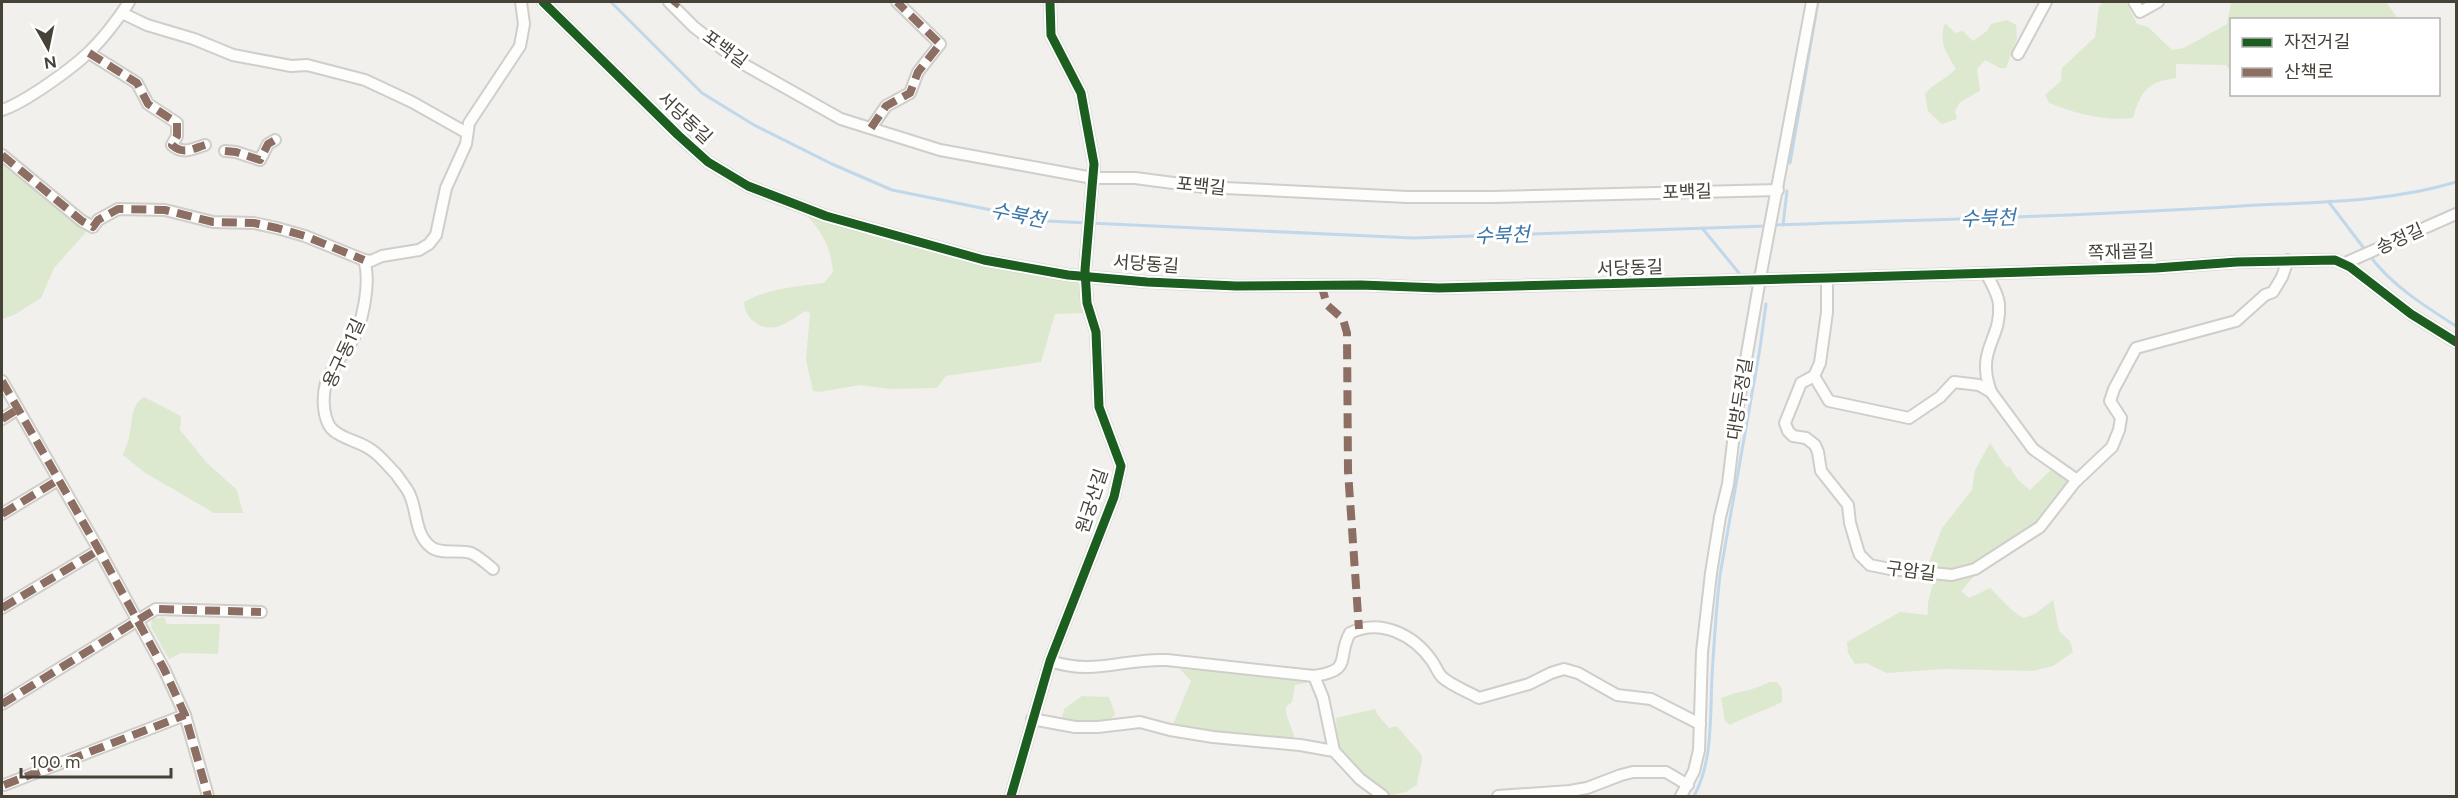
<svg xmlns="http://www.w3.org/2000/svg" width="2458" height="798" viewBox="0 0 2458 798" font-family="Figtree,'Noto Sans KR',sans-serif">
<rect width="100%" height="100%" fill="#f1f0ec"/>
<g fill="#dde9ce">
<path d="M2103 2H2126L2137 24 2148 27 2172 50 2184 48 2227 24 2231 2H2386L2396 16 2392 20H2232L2231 72 2226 65 2176 64V78C2147 82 2141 91 2133 118 2102 121 2077 114 2049 103L2045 95 2061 81 2062 68 2095 37 2099 7Z"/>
<path d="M2007 20 2016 25 2017 38 2006 68H2000L1985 60 1977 69 1980 91 1960 102 1955 111 1957 119 1942 124 1928 111 1925 94C1934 83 1946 79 1956 69 1947 53 1938 42 1945 23L1955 33 1963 31 1973 41 1987 31 1991 24Z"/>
<polygon points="2,160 78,223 86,232 54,268 41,298 14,315 2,319"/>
<path d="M807 215C894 244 985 270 1077 281L1083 289 1084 313 1055 314 1041 362 946 376 937 388 890 389 860 385 819 392 813 391 806 360 810 313 805 311C797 316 788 323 779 326 762 332 745 320 744 302 767 289 798 286 824 283L833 272C830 245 824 236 807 215Z"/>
<path d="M144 397 181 416 180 430 207 463 237 490 243 513H214L144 472 123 455C124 450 127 446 128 441 133 426 129 406 144 397Z"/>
<path d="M1990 443 2006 467H2010L2018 480 2030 490 2052 469 2063 473 2068 479 2040 524 1976 574 1961 591 1969 598 1990 588C2000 597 2012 613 2024 618L2035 614 2053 600 2059 631 2070 641 2073 652 2053 666 2033 671 1944 669 1887 673 1866 663 1855 664 1848 653 1847 642 1900 612 1928 615C1926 601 1932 592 1934 578L1926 570 1942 528 1972 490 1975 470Z"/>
<polygon points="164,617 167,624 220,624 218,654 181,653 169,659 151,627 152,619"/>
<path d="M1180 669 1309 678 1306 683 1295 685 1292 702 1286 707C1285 718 1294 729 1295 741L1292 743 1172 727 1191 681Z"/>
<path d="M1769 682H1777L1782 689V702C1765 711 1747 716 1730 725L1725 721 1721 698C1737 691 1754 691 1769 682Z"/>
<polygon points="1082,696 1109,697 1115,714 1109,722 1061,722 1064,709"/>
<path d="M1375 709 1377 714 1389 728 1397 726C1402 733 1421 753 1422 756 1423 764 1417 777 1417 785L1406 792 1391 795 1376 788 1338 751 1336 718Z"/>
</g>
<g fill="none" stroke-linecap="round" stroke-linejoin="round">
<g stroke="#c1d8eb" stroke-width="3">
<polyline points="611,2 702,93 754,125 832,164 892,190 1046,221 1413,238 1767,226"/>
<polyline points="1790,163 1818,2"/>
<polyline points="2328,201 2366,251"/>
<path d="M1774 225C1929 220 2085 216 2241 206 2312 202 2387 203 2456 182"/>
<polyline points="1783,225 1787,191"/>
<polyline points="1702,228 1739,273"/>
<path d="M2370 256C2391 285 2426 307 2456 326"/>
<path d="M1694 796C1713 762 1710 716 1712 677 1714 643 1716 609 1720 575L1760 348 1766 304"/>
</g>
<defs>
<g id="minor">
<polyline points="543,2 678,135 708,162 748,186 826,216 984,260 1068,275 1147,282 1236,286 1361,285 1439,288 1827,278 2156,268 2237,262 2335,260 2350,267 2411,314 2456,342"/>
<polyline points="669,2 694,27 738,61 841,119 940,150 1093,178 1135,178 1204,187 1407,197 1493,197 1778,190"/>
<polyline points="2134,2 2140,12 2158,2"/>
<polyline points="122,13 147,25 194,39 233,55 291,66 307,65 365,80 412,102 467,133"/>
<path d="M89 53 137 83 148 104 177 123V136L172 145C183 155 192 149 205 145"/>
<polyline points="2018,54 2046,2"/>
<path d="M2 110C24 103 70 70 88 53 102 40 119 18 129 2"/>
<polyline points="871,128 886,106 910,93 918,72 940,44 897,2"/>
<polyline points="225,151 236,152 260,160 268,144 275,140"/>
<polyline points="2,155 82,221 93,227 98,220 118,209 165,210 213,222 254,223 277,228 305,236 364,260"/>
<polyline points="2343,264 2456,214"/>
<path d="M1986 273C1991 283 1998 293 1999 304 2002 340 1975 349 1991 392"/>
<polyline points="1827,278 1827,312 1820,363 1814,376 1801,383 1785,423 1788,431 1793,436 1806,438 1815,445 1818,452 1821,471 1848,505 1850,523 1858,550 1860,555 1870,565 1890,569 1952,575 1975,569 2040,527 2075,482 2112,447 2119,430 2121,418 2110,401 2114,389 2136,348 2236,321 2265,295 2273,292 2282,277 2288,260"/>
<polyline points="1814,376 1829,401 1909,418 1940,397 1954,382 1979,385 1991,392 2033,449 2077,480"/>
<polyline points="2,381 99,550 164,669 185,715 208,796"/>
<polyline points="2,419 18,409"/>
<polyline points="2,514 58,480"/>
<path d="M493 569C487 564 478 556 471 553 459 549 441 555 431 547 414 534 418 511 409 493 406 487 400 480 396 474 388 466 380 455 370 449 360 442 347 440 337 433 322 425 322 397 326 383 332 367 341 357 350 344 363 326 371 281 364 260L371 261 382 256 419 250 429 244 436 235 446 188 466 144 469 123 520 46 524 24 521 2"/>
<polyline points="2,608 99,550"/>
<path d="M1050 661C1096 676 1122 658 1167 660L1314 676C1354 670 1336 658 1350 633 1381 618 1414 635 1432 661 1436 666 1437 672 1442 677 1452 686 1467 691 1479 698L1529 684 1551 673 1564 669 1578 673 1617 695 1651 699 1700 724"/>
<polyline points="1314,676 1323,698 1334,751 1360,779 1383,796"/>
<polyline points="2,704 156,609 261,612"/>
<polyline points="1032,719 1075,727 1098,727 1140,722 1170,730 1213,737 1300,745 1334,751"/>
<polyline points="4,785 185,715"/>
<polyline points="1011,796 1050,661 1114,497 1121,466 1099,407 1096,332 1087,303 1085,270 1094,164 1081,93 1051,35 1050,2"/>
<polyline points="1498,796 1570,791 1587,788 1621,775 1633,772 1666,772 1688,785"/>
<polyline points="1681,796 1694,771 1699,750 1702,652 1711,573 1720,517 1728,484 1736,417 1761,273 1812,2"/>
</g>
</defs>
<use href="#minor" stroke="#cfceca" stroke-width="14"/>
<use href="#minor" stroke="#fdfdfc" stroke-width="10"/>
<g stroke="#8d6e63" stroke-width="8" stroke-dasharray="15 8" stroke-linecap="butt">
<polyline points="674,6 677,2"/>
<path d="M89 53 137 83 148 104 177 123V136L172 145C183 155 192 149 205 145"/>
<polyline points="871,128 886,106 910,93 918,72 940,44 897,2"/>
<polyline points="225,151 236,152 260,160 268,144 275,140"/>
<polyline points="2,155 82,221 93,227 98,220 118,209 165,210 213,222 254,223 277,228 305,236 364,260"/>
<polyline points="1321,284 1327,305 1343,319 1347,333 1348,471 1359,629"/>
<polyline points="2,381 99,550 164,669 185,715 208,796"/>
<polyline points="2,419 18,409"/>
<polyline points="2,514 58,480"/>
<polyline points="2,608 99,550"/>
<polyline points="2,704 156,609 261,612"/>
<polyline points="4,785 185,715"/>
</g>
<defs>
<g id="cycleway">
<polyline points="543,2 678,135 708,162 748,186 826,216 984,260 1068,275 1147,282 1236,286 1361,285 1439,288 1827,278 2156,268 2237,262 2335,260 2350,267 2411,314 2456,342"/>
<polyline points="1011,796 1050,661 1114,497 1121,466 1099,407 1096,332 1087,303 1085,270 1094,164 1081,93 1051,35 1050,2"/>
</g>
</defs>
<use href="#cycleway" stroke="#fff" stroke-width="13"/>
<use href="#cycleway" stroke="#1b5e20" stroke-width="9"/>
</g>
<g text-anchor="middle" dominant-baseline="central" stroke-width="6" stroke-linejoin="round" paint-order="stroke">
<g font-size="18" fill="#464238" stroke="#fff">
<text transform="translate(725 49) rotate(36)">포백길</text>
<text transform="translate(685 118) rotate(43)">서당동길</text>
<text transform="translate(1201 186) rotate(6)">포백길</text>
<text transform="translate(1687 192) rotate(-2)">포백길</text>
<text transform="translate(2400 239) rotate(-24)">송정길</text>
<text transform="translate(2121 252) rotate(-2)">쪽재골길</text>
<text transform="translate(1146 264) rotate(4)">서당동길</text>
<text transform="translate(1630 268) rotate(-2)">서당동길</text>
<text transform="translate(344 353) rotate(-65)">용구동1길</text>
<text transform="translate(1740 399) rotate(-81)">대방두정길</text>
<text transform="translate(1092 501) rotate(-72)">원궁산길</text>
<text transform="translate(1911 571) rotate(7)">구암길</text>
</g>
<g font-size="20" font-style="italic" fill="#3b76a9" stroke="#fff">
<text transform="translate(1018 215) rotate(11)">수북천</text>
<text transform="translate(1988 218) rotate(-2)">수북천</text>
<text transform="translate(1502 235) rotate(-2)">수북천</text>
</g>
</g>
<rect width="2458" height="798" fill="none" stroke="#464238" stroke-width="6"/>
<rect x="2230" y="18" width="210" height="78" fill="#ffffff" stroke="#b5b3af" stroke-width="1.5"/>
<rect x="2242" y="38" width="30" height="9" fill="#1b5e20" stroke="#b5b3af" stroke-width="1.5"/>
<text x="2284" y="48" font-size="18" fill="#464238">자전거길</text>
<rect x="2242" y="68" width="30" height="9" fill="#8d6e63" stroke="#b5b3af" stroke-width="1.5"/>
<text x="2284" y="78" font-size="18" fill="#464238">산책로</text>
<g transform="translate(48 48) rotate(171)" stroke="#ffffff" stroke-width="4.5" paint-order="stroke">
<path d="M0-4.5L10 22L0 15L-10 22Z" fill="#464238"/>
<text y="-9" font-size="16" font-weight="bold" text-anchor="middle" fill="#464238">N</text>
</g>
<path d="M21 768v9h150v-9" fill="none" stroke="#464238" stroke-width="3"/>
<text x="30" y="768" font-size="18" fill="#464238" stroke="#ffffff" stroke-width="4.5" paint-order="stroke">100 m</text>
</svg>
